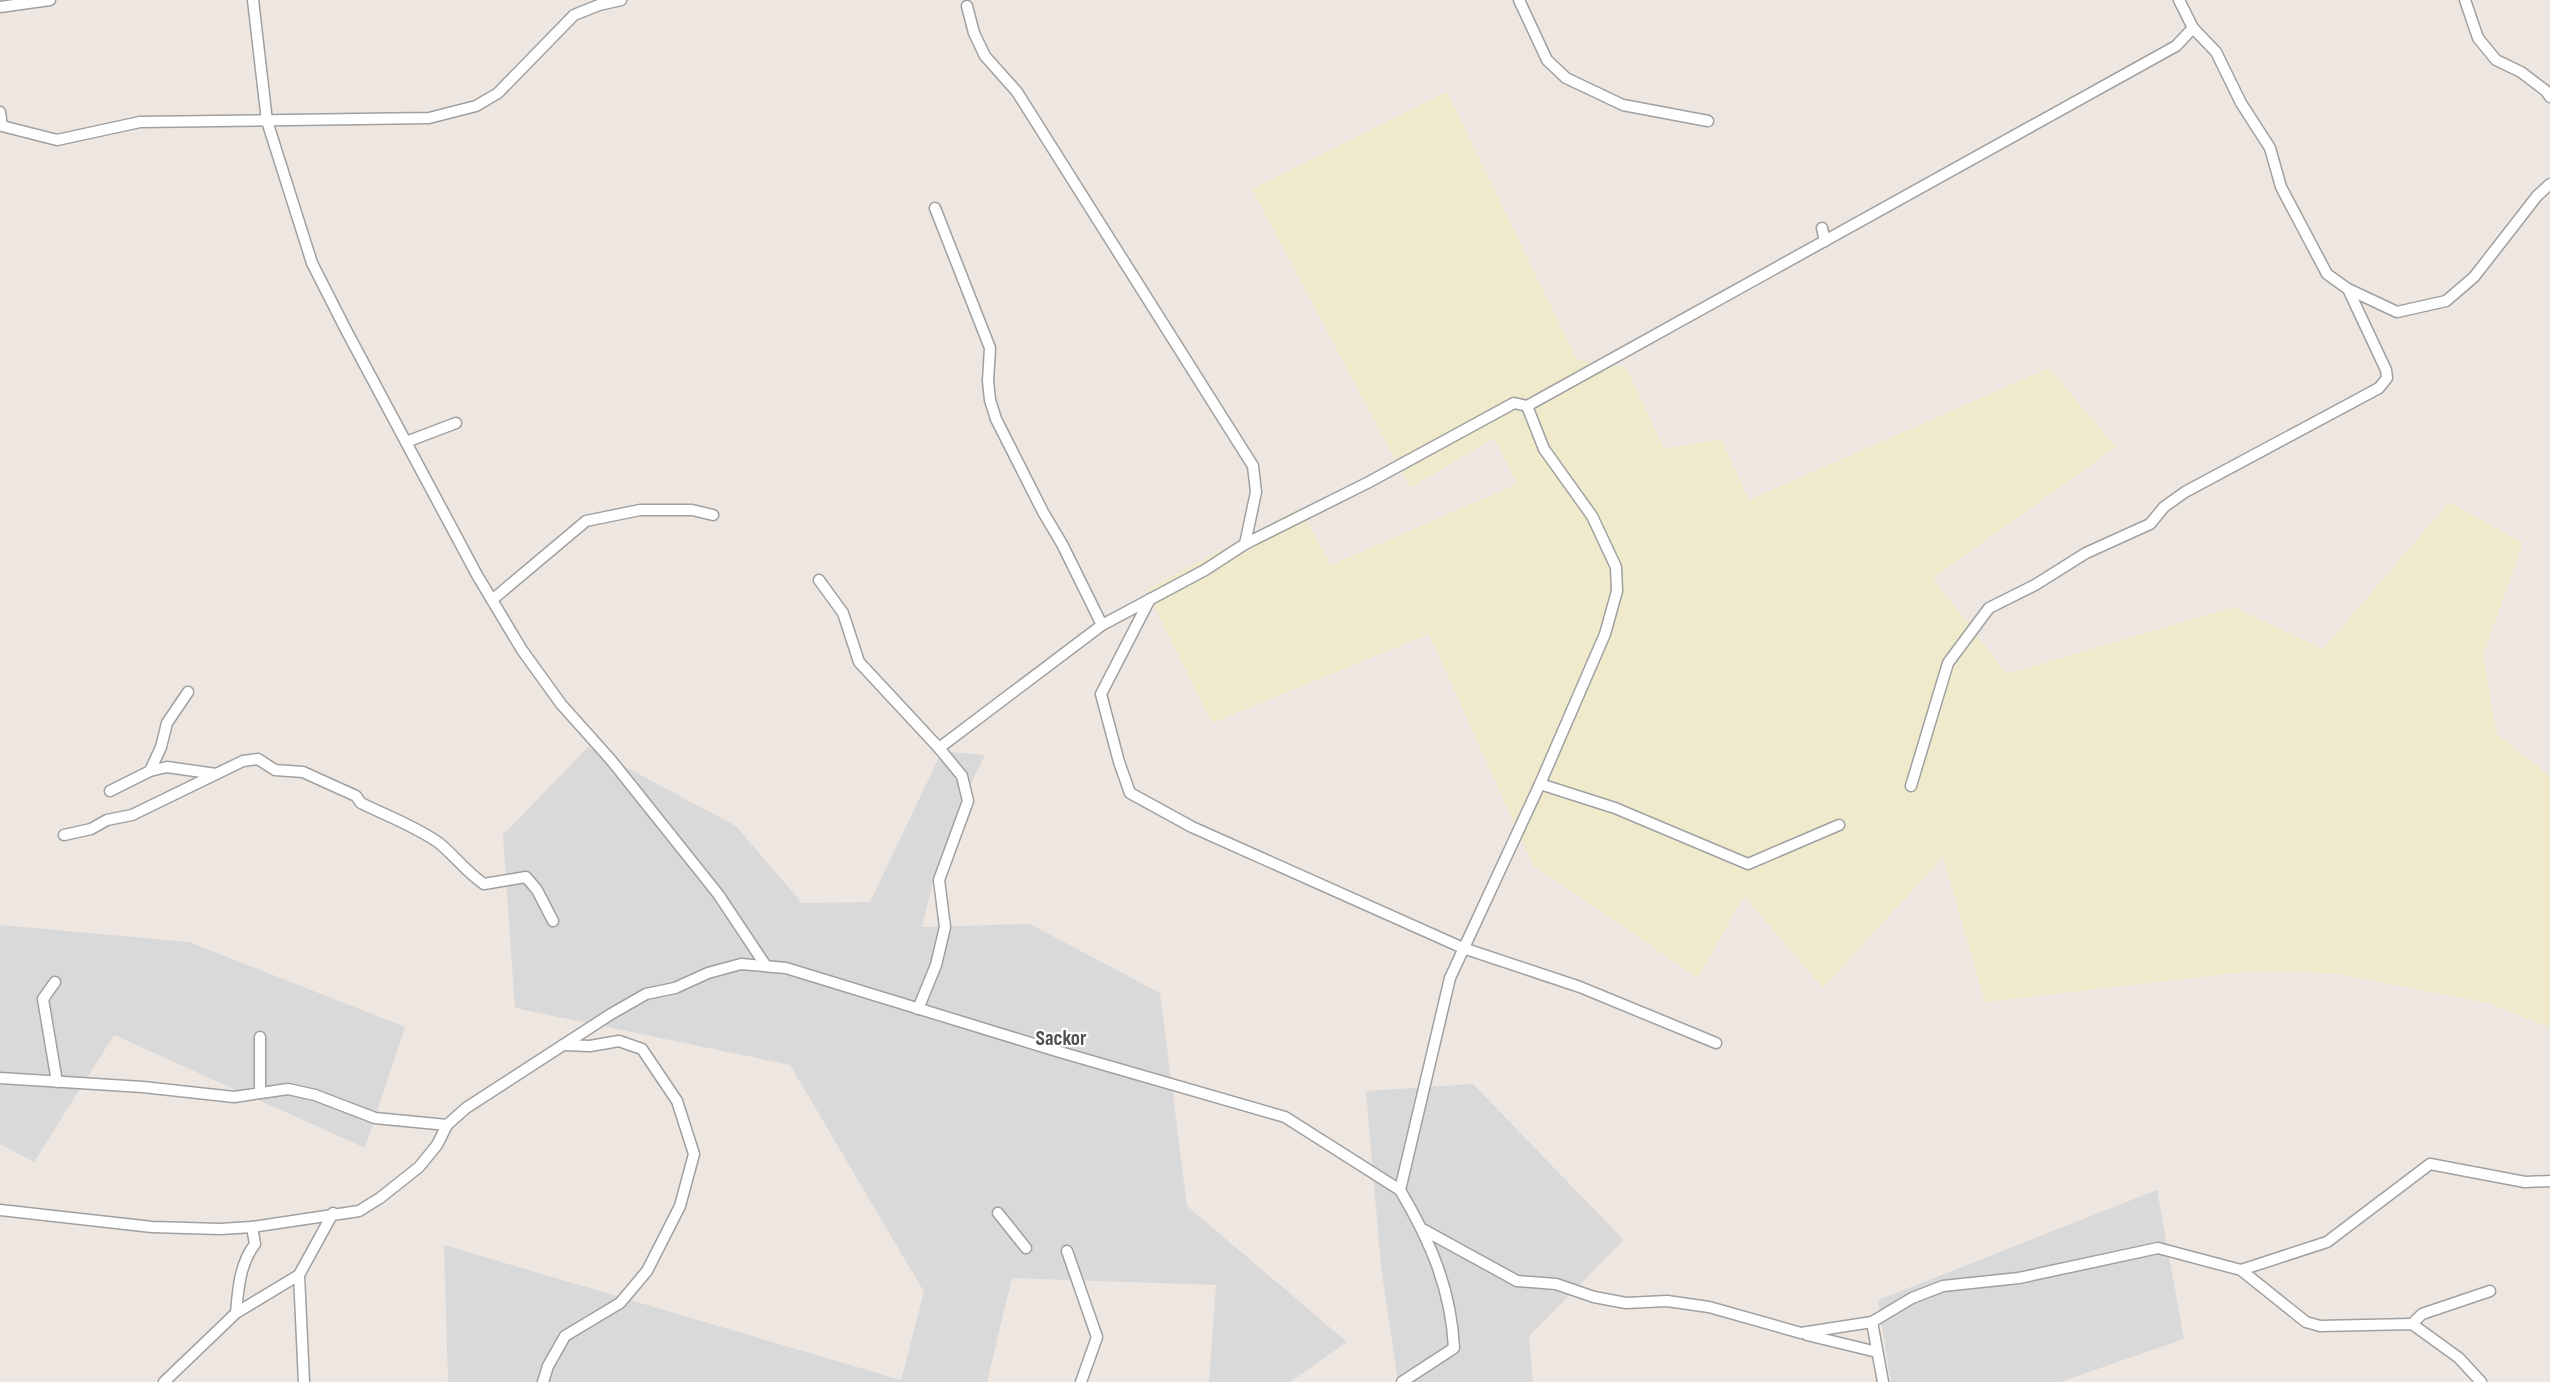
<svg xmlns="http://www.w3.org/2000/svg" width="2550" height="1382" viewBox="0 0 2550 1382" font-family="'Sofia Sans Condensed',sans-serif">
<rect width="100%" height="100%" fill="#eee7e1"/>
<g fill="#dad9d9">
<polygon points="588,747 736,826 802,903 870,902 942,751 985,755 963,800 934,879 922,927 1030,924 1160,993 1187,1206 1347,1342 1290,1382 1209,1382 1216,1285 1012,1278 987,1382 448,1382 444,1245 901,1380 924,1292 790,1065 515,1008 503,835"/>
<polygon points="0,925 189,942 405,1027 365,1148 114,1035 34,1162 0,1144"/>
<polygon points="1473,1084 1624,1240 1529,1336 1533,1382 1398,1382 1381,1267 1366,1091"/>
<polygon points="2157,1190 2184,1339 2060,1382 1891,1382 1878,1300"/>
</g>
<polygon fill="#eeeacb" points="1447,92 1577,360 1626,367 1664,449 1721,439 1749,500 2049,368 2116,447 1933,578 2007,674 2234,607 2323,649 2449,502 2523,543 2483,655 2497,734 2550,776 2550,1028 2488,1003 2333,973 2244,972 1985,1002 1943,857 1823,988 1744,896 1698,978 1533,865 1429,634 1212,723 1146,590 1300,508 1331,565 1517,484 1494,438 1410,488 1252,189"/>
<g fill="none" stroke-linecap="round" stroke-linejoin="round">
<defs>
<g id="street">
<polyline points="253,0 267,121 312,263 346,330 477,575 522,650 561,704 611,760 718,894 766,966"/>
<polyline points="1519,0 1547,60 1566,78 1623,105 1708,121"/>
<polyline points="2179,0 2193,28 2216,52 2241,103 2270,148 2281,187 2327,274 2348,289 2397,312 2446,301 2474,277 2537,196 2550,184"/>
<polyline points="2465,0 2478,38 2496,60 2521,72 2546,91 2550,97"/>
<polyline points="967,6 974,33 985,56 1017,92 1253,466 1256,492 1245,544"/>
<polyline points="0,7 50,0"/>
<polyline points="0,112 2,126 57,140 140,122 429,118 476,106 498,93 574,15 599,5 621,0"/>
<polyline points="935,208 990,348 988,381 990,400 996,419 1043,512 1062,544 1102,625"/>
<polyline points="1822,228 1825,241"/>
<polyline points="406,442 456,423"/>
<polyline points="819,580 843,613 859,662 939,748"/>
<polyline points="1150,599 1101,694 1119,762 1130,793 1192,827 1463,948 1580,987 1716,1043"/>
<polyline points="492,600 586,521 640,510 692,510 713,515"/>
<polyline points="150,771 161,747 167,723 188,692"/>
<polyline points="1540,784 1615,808 1748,864 1839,825"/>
<polyline points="1911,786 1948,663 1989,608 2035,585 2086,553 2150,524 2164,507 2185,492 2379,388 2387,378 2386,370 2348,289"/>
<polyline points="110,791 150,771 167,767 216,774"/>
<path d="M64 835 91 829 107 820 132 815 243 761 258 759 275 770 303 772 356 796 361 803C387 816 415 826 439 843 455 856 467 873 484 884L526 877 537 890 553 921"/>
<polyline points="55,982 43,999 57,1082"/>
<polyline points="918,1009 936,965 945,927 939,880 968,801 962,776 939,748 1102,625 1205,570 1245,544 1369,482 1514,403 1527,406"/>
<polyline points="260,1037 260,1093"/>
<polyline points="0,1078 143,1087 234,1097 288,1089 315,1095 375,1118 447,1125"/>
<polyline points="0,1210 152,1227 220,1229 252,1227 359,1211 380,1198 419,1167 437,1145 447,1125 466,1108 611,1014 646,994 675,988 708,973 741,964 786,968 1060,1052 1285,1117 1400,1190"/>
<polyline points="998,1213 1026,1248"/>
<polyline points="1424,1230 1517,1281 1556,1284 1594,1297 1626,1303 1667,1301 1709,1307 1801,1333 1872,1322 1912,1298 1943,1286 2019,1278 2158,1248 2241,1270 2306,1322 2320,1326 2412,1324 2459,1358 2481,1382"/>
<polyline points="1067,1251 1097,1337 1081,1382"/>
<polyline points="2241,1270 2327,1242 2430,1164 2525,1182 2550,1181"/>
<path d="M236 1313C238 1289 240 1263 255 1244L252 1227"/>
<polyline points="1872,1322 1883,1382"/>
<polyline points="2412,1324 2422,1314 2490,1291"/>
<polyline points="1807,1335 1877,1352"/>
<polyline points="164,1382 236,1313 299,1275"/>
<polyline points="304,1382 299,1275 333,1213"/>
<polyline points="543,1382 548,1366 565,1336 620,1303 647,1271 680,1206 694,1154 677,1101 642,1049 619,1041 590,1046 563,1045"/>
<path d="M1402 1382 1454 1348C1451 1288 1430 1241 1400 1190L1450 978 1540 784 1605 634 1617 591 1616 567 1592 516 1544 449 1527 406 2176 46 2193 28"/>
</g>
</defs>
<use href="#street" stroke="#a0a0a0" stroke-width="13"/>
<use href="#street" stroke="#fff" stroke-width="10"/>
</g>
<g text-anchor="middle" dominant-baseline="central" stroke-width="4.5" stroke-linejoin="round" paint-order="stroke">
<g font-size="21" font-weight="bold" fill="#4f4f4f" stroke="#fff">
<text x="1061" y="1038">Sackor</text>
</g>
</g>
</svg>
